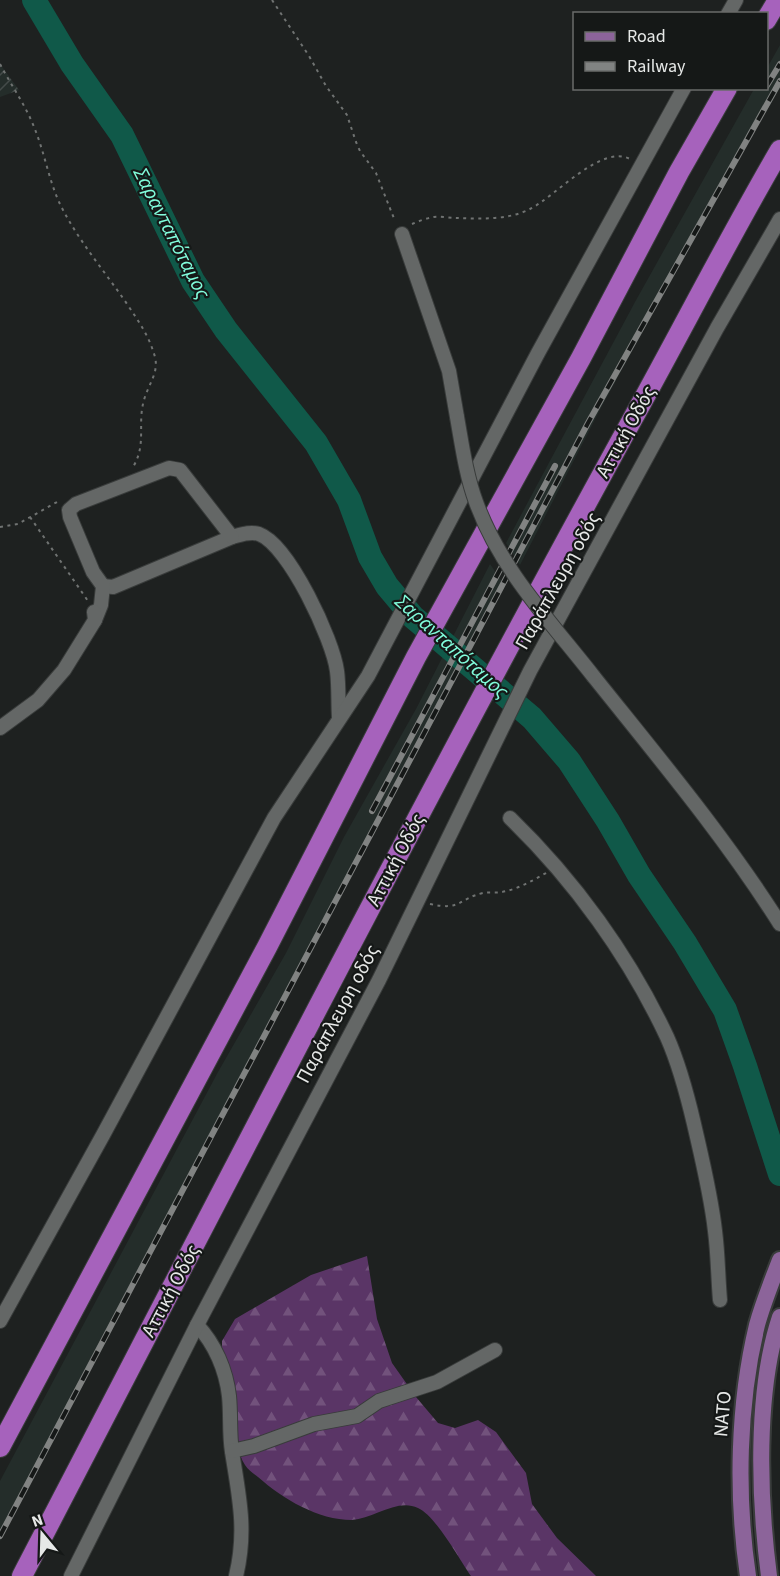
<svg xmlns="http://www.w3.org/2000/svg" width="780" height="1576" viewBox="0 0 780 1576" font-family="'Source Sans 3',sans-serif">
<defs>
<pattern id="industrial-furrows" width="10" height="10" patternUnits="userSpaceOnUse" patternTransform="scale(1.5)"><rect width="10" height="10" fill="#242d2a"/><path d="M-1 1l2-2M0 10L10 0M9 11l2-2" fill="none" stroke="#444b49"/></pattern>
<pattern id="forest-firs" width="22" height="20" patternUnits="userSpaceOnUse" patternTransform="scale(1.5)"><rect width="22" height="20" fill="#5a3566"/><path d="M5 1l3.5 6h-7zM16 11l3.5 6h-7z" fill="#72527c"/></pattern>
</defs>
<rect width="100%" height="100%" fill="#1e2120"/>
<g fill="#242d2a">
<polygon points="780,45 780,88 729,174 602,406 520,565 506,543 635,302 754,89 766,88 767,68"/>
<polygon points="490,564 505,586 0,1541 0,1481 218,1072 286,953 344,837 416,709"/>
</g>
<polygon fill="url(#industrial-furrows)" points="0,64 19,90 0,97"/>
<path fill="url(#forest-firs)" d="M367 1256 377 1319 392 1363 416 1397 438 1423 455 1428 478 1420 496 1432 526 1473 532 1504 557 1538 596 1576H471C459 1559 436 1516 418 1508 397 1498 373 1519 352 1520 318 1520 283 1499 258 1477 254 1474 248 1470 245 1465 232 1445 226 1380 222 1354V1341L235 1319 311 1275Z"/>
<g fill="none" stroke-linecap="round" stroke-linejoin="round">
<polyline stroke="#105949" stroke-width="24" points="34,0 72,64 122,135 193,281 226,330 316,443 349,500 370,557 387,586 413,617 532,718 569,761 608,821 639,875 685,943 725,1010 745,1066 780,1174"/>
<defs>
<g id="minor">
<polyline points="728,14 736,0"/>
<polyline points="402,234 449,371 457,417"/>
<path d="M103 586 113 587 232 537C240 535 250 531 259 534 289 545 333 640 337 671 339 686 338 702 339 718"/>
<polyline points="95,620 101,605 103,586 93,572 70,517 69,510 76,504 169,468 180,470 232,537"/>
<path d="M594 677C658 757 725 837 780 924"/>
<polyline points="0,728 38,700 64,670 95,620 94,612"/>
<path d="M510 818C574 880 629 956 667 1037 679 1064 687 1094 694 1124 702 1159 711 1195 715 1231 718 1254 718 1277 720 1300"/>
<polyline points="0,1321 103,1135 274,818 368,676 538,353 684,88"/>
<path d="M197 1325C215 1344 226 1370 229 1396 231 1415 229 1433 232 1452 239 1496 247 1531 236 1576"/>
<polyline points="232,1451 254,1446 314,1424 357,1416 379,1401 437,1382 495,1350"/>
<polyline points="71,1576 197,1325 379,980 530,671 717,328 780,219"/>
</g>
<g id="major">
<path d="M748 1576C736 1495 738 1404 757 1325 763 1303 772 1281 780 1260"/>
<path d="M769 1576C759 1499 755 1392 780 1317"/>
</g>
<g id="highway">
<polyline points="766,20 778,0"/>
<polyline points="0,1447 267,947 416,657 581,358 679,172 727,88"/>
<path d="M22 1576C223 1190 422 802 632 420 682 330 728 239 780 150"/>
</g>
</defs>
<use href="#minor" stroke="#393c3b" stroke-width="16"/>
<use href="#major" stroke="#393c3b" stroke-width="20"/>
<use href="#highway" stroke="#393c3b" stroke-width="22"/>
<g stroke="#707372" stroke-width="2" stroke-dasharray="3 4.5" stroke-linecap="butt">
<polyline points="272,0 309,56 326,86 347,115 356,142 360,151 376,173 395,221"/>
<path d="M0 64C12 87 27 107 36 132 46 158 50 186 63 210 80 242 104 271 125 301 137 319 149 335 155 357 159 373 148 385 144 400 137 424 147 444 133 467"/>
<path d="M412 224C419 221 427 218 434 217 442 216 450 218 457 218 481 219 509 220 530 209 556 196 601 144 630 159"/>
<polyline points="30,517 88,601"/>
<polyline points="0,527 18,524 57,502"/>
<path d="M430 904C462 911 457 899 483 893 489 892 496 893 502 892 518 889 532 881 546 873"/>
</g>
<use href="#minor" stroke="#646766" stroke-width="14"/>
<use href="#major" stroke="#8c649a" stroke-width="16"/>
<use href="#highway" stroke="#a662bc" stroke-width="20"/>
<defs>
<g id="rail">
<polyline points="766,87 780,64"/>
<polyline points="372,811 555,466"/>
<polyline points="0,1536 588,423 780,81"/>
</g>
</defs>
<use href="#rail" stroke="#818382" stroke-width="6"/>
<use href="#rail" stroke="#151817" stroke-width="4" stroke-dasharray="11" stroke-linecap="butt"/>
<defs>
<path id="minor-bridge" d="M457 417C462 445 466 475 476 502 500 569 551 622 594 677"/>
</defs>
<use href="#minor-bridge" stroke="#393c3b" stroke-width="16" stroke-linecap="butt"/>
<use href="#minor-bridge" stroke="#646766" stroke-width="14"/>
</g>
<g text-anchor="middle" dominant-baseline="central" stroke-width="4.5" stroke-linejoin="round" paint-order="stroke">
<g font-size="20" fill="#e6e8e7" stroke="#151817">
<text transform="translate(626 432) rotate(-61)">Αττική Οδός</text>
<text transform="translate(558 581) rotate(-61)">Παράπλευρη οδός</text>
<text transform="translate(396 860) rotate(-62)">Αττική Οδός</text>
<text transform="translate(338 1014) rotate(-62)">Παράπλευρη οδός</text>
<text transform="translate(171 1291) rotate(-62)">Αττική Οδός</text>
<text transform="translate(723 1414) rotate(-85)">ΝΑΤΟ</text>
</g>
<g font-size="21" font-style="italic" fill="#81fddc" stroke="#151817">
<text transform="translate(172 233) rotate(63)">Σαρανταπόταμος</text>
<text transform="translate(452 646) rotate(42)">Σαρανταπόταμος</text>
</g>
</g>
<rect x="573" y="12" width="195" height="78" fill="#151817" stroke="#696b6a" stroke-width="1.5"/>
<rect x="585" y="32" width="30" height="9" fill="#8c649a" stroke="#696b6a" stroke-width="1.5"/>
<text x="627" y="42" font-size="18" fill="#e6e8e7">Road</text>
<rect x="585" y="62" width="30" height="9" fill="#818382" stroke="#696b6a" stroke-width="1.5"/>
<text x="627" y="72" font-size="18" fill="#e6e8e7">Railway</text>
<g transform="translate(42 1534) rotate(341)" stroke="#151817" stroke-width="4.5" paint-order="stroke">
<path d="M0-4.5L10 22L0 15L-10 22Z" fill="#e6e8e7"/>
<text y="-9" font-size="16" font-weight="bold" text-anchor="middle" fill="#e6e8e7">N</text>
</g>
</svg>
